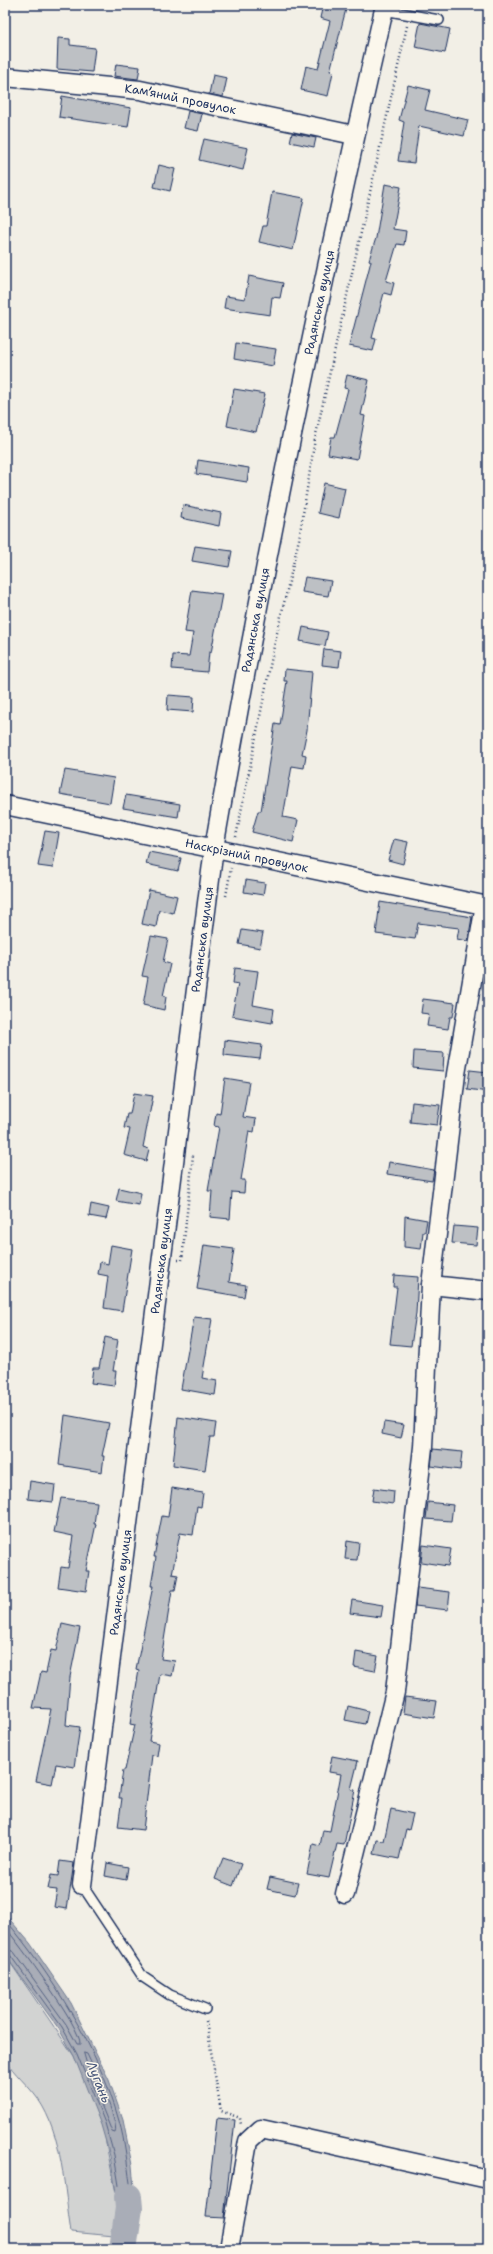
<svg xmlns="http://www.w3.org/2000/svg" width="493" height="2254" viewBox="0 0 493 2254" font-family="'Shantell Sans',sans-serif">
<rect width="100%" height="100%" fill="#f2efe6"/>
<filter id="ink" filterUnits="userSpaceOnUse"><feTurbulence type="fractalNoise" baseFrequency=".025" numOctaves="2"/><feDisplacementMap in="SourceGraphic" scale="8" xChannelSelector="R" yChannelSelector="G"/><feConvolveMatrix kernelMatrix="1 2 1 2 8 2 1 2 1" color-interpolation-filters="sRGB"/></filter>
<g filter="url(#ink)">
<path fill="#d2d3d2" stroke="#768198" d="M5 1955 74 2056 104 2122 106 2144 117 2198 114 2236 71 2232C64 2190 63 2135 38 2099 28 2085 14 2074 5 2059Z"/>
<polygon fill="#a9adb7" stroke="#707b93" points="5,1914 30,1943 71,2003 109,2080 123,2120 132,2165 135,2199 135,2235 114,2236 117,2198 110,2156 101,2125 74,2056 59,2029 5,1955"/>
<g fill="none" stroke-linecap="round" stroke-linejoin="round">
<g stroke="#546182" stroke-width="1">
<path d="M5 1919C51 1974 100 2051 119 2121 125 2141 127 2163 130 2183 131 2197 135 2219 130 2231H119L121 2198 114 2155 105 2123 77 2054 62 2027 10 1955 5 1953"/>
<path d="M5 1927C18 1943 82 2028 80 2044H77L66 2024 14 1952 5 1948"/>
<path d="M84 2053 87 2054C93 2067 120 2122 115 2133L112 2132 92 2082Z"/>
</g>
<polyline stroke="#a9adb7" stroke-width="28" points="123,2249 129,2208 128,2197"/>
</g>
<g fill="#bdc0c4" stroke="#1b2f5e">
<polygon points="323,5 346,9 330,71 333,72 328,96 301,90 306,66 318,69 330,21 320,18"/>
<polygon points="420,23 450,29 445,53 415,47"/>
<polygon points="58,38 70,39 70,45 95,48 92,72 57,69"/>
<polygon points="116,64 140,67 138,79 114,76"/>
<polygon points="213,75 227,78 223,97 209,94"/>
<polygon points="408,85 430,90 425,110 468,120 464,136 419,126 414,163 398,161 404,122 399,120"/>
<polygon points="62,96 131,108 128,127 59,117"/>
<polygon points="188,111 202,114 198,131 184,128"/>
<polygon points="292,133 316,138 314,147 290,142"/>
<polygon points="204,139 248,148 243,170 199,160"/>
<polygon points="159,165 175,169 170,191 154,187"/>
<polygon points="385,184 401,187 393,229 406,231 404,245 397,244 386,281 394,283 391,295 384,293 372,338 376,339 373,351 349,346 371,261 369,260 376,238"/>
<polygon points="272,192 304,198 293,250 259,242 263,226 266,226"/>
<polygon points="249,276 283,283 280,298 272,297 270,315 224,308 226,296 245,299"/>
<polygon points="236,343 276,349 273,366 234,359"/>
<polygon points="347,375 369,380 361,415 365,416 357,459 328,454 331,437 335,437 348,389 344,388"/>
<polygon points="234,389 265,394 256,432 227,426"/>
<polygon points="198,460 249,468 247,482 196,474"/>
<polygon points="324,483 345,488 339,518 318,513"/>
<polygon points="183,505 221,513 219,526 181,518"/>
<polygon points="195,546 232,551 229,567 192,561"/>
<polygon points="305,577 331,581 328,596 302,592"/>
<polygon points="192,590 222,594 211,653 209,652 207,672 172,669 173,655 189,656 193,633 185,632"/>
<polygon points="303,627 328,632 325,646 300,641"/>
<polygon points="324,649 341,651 339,667 322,665"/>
<polygon points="285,669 312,672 307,730 302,754 306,755 304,768 292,766 283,817 298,820 293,842 252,832 258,811 261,811 275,724 280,725 287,681 284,681"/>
<polygon points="168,695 194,697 193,712 167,710"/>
<polygon points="65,770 114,778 110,803 60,794"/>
<polygon points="126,795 180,804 178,817 123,808"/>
<polygon points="45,831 59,833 53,868 38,866"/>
<polygon points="394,839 408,842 403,864 388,860"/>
<polygon points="149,852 181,858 178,871 146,864"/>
<polygon points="246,880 265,883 263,895 244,892"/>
<polygon points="149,890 177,896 173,913 159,910 156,927 142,924"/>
<polygon points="380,902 472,917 468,941 457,939 459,928 418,923 415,939 376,934"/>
<polygon points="242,930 263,933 260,948 239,944"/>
<polygon points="151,936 168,939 163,962 170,964 163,996 166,997 164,1010 143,1005 148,977 142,976"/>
<polygon points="235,968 258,971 253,1005 274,1009 272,1023 232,1016 238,984 233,983"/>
<polygon points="423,999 455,1003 453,1017 450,1017 448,1029 427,1026 429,1014 421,1013"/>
<polygon points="225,1040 262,1045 260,1059 224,1055"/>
<polygon points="414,1051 444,1053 443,1071 413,1068"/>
<polygon points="470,1070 488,1072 488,1092 467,1089"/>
<polygon points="225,1078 249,1082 243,1117 256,1119 254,1132 249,1131 241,1180 245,1180 244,1193 232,1192 230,1219 210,1217 212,1191 208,1191 219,1127 214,1126 216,1113 220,1114"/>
<polygon points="134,1093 153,1096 143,1147 149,1149 146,1161 124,1155 130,1129 124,1128 127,1114 130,1114"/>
<polygon points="412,1102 440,1105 437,1125 410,1122"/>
<polygon points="389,1162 434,1170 432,1181 387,1174"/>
<polygon points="119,1188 141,1193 139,1205 116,1201"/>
<polygon points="91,1204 109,1208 106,1219 89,1216"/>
<polygon points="405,1216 427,1220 425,1232 423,1232 421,1249 404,1247"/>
<polygon points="454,1226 478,1228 476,1245 452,1243"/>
<polygon points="111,1245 132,1249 122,1311 104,1308 108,1276 98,1274 100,1262 108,1264"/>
<polygon points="204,1245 234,1249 229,1282 246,1285 244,1297 197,1289"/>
<polygon points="394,1275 418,1277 416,1313 411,1346 390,1344 397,1287 393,1287"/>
<polygon points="194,1317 212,1319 202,1378 217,1381 215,1395 181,1389"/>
<polygon points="105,1337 118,1340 113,1371 116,1371 114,1386 91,1383 93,1368 99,1368"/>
<polygon points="65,1415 109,1423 102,1456 104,1456 102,1472 59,1465"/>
<polygon points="178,1417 216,1423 214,1437 210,1437 205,1470 173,1465"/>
<polygon points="384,1422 404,1425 401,1438 382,1434"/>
<polygon points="433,1449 462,1452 460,1470 431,1466"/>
<polygon points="30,1481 55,1485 53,1502 28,1499"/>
<polygon points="172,1488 203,1493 201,1507 197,1506 193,1535 180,1533 172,1574 178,1575 175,1590 172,1590 161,1659 175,1661 172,1676 160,1674 149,1741 159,1743 157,1756 152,1755 143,1830 118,1827 122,1798 119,1798 123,1770 125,1770 135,1725 130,1724 139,1670 136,1669 153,1586 151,1586 156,1557 154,1557 162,1516 168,1517"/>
<polygon points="374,1488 394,1491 393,1504 372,1501"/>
<polygon points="61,1498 97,1502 94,1524 96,1524 86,1571 89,1571 86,1591 58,1587 61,1567 68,1568 73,1536 54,1532"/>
<polygon points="428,1502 453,1505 451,1521 426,1519"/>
<polygon points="347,1541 359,1543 357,1560 345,1559"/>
<polygon points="423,1545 451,1549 448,1566 421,1562"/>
<polygon points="417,1588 450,1592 448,1610 415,1606"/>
<polygon points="352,1600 383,1605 381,1617 350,1613"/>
<polygon points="62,1624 80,1628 70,1677 66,1725 80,1727 74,1767 56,1764 52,1784 36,1781 51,1709 33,1708 41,1672 46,1673 51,1650 56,1651"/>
<polygon points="356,1652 378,1656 375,1671 354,1667"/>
<polygon points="405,1697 437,1701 434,1718 403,1713"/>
<polygon points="348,1706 368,1711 365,1724 345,1720"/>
<polygon points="332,1756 358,1761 351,1789 355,1790 344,1845 337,1844 329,1878 307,1874 313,1844 320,1846 323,1830 330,1831 341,1774 329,1772"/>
<polygon points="391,1809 413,1814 409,1830 406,1829 399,1859 374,1854 377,1840 384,1841"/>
<polygon points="223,1858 241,1864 233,1886 215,1879"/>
<polygon points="60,1861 74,1863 67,1909 54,1907 57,1890 48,1889 51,1875 58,1876"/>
<polygon points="107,1863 128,1867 126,1880 105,1876"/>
<polygon points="270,1877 298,1883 295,1895 267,1889"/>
<polygon points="217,2118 235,2120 224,2218 206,2217"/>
</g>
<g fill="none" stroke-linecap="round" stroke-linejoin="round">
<defs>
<g id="lane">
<polyline points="384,10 439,20"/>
<polyline points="82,1885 143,1977 170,1995 205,2009"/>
</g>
<g id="street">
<path id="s1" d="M5 77 140 90 354 135"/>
<path id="s2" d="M5 805 488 906"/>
<polyline points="431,1285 488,1291"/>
<path id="s3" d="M82 1885 214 848C263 565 321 284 385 5"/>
<polyline points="345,1894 395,1692 423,1447 431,1285 456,1074 485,905"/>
<polyline points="229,2249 248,2141 261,2129 488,2179"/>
</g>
</defs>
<use href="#lane" stroke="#1b2f5e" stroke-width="12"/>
<use href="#street" stroke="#1b2f5e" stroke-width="21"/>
<g stroke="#1b2f5e" stroke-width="2.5" stroke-dasharray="1 3" stroke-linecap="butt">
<polyline points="236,837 274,646 299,539 315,439 407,26"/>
<polyline points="226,896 231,868"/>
<polyline points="178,1260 182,1260 193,1155"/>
<polyline points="206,2021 221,2111 240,2118 241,2125"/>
</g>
<use href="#lane" stroke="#fbf7ec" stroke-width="9"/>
<use href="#street" stroke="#fbf7ec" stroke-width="18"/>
</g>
</g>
<g text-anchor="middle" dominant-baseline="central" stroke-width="3" stroke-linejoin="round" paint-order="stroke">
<g font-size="12" fill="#1b2f5e" stroke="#fbf7ec">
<text stroke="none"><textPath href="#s1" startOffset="177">Кам’яний провулок</textPath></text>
<text stroke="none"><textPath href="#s3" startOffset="1601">Радянська вулиця</textPath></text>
<text stroke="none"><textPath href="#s3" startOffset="1277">Радянська вулиця</textPath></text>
<text stroke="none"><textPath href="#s2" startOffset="247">Наскрізний провулок</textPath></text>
<text stroke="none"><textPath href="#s3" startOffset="953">Радянська вулиця</textPath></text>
<text stroke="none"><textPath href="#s3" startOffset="629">Радянська вулиця</textPath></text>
<text stroke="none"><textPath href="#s3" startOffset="305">Радянська вулиця</textPath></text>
</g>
<g font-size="13" font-style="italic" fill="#465579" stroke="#fbf7ec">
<text transform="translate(99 2082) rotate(68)">Лугань</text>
</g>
</g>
<rect width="493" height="2254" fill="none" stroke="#fbf7ec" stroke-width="20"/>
<rect x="10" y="10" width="473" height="2234" fill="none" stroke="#1b2f5e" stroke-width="1.5" filter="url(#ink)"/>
</svg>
